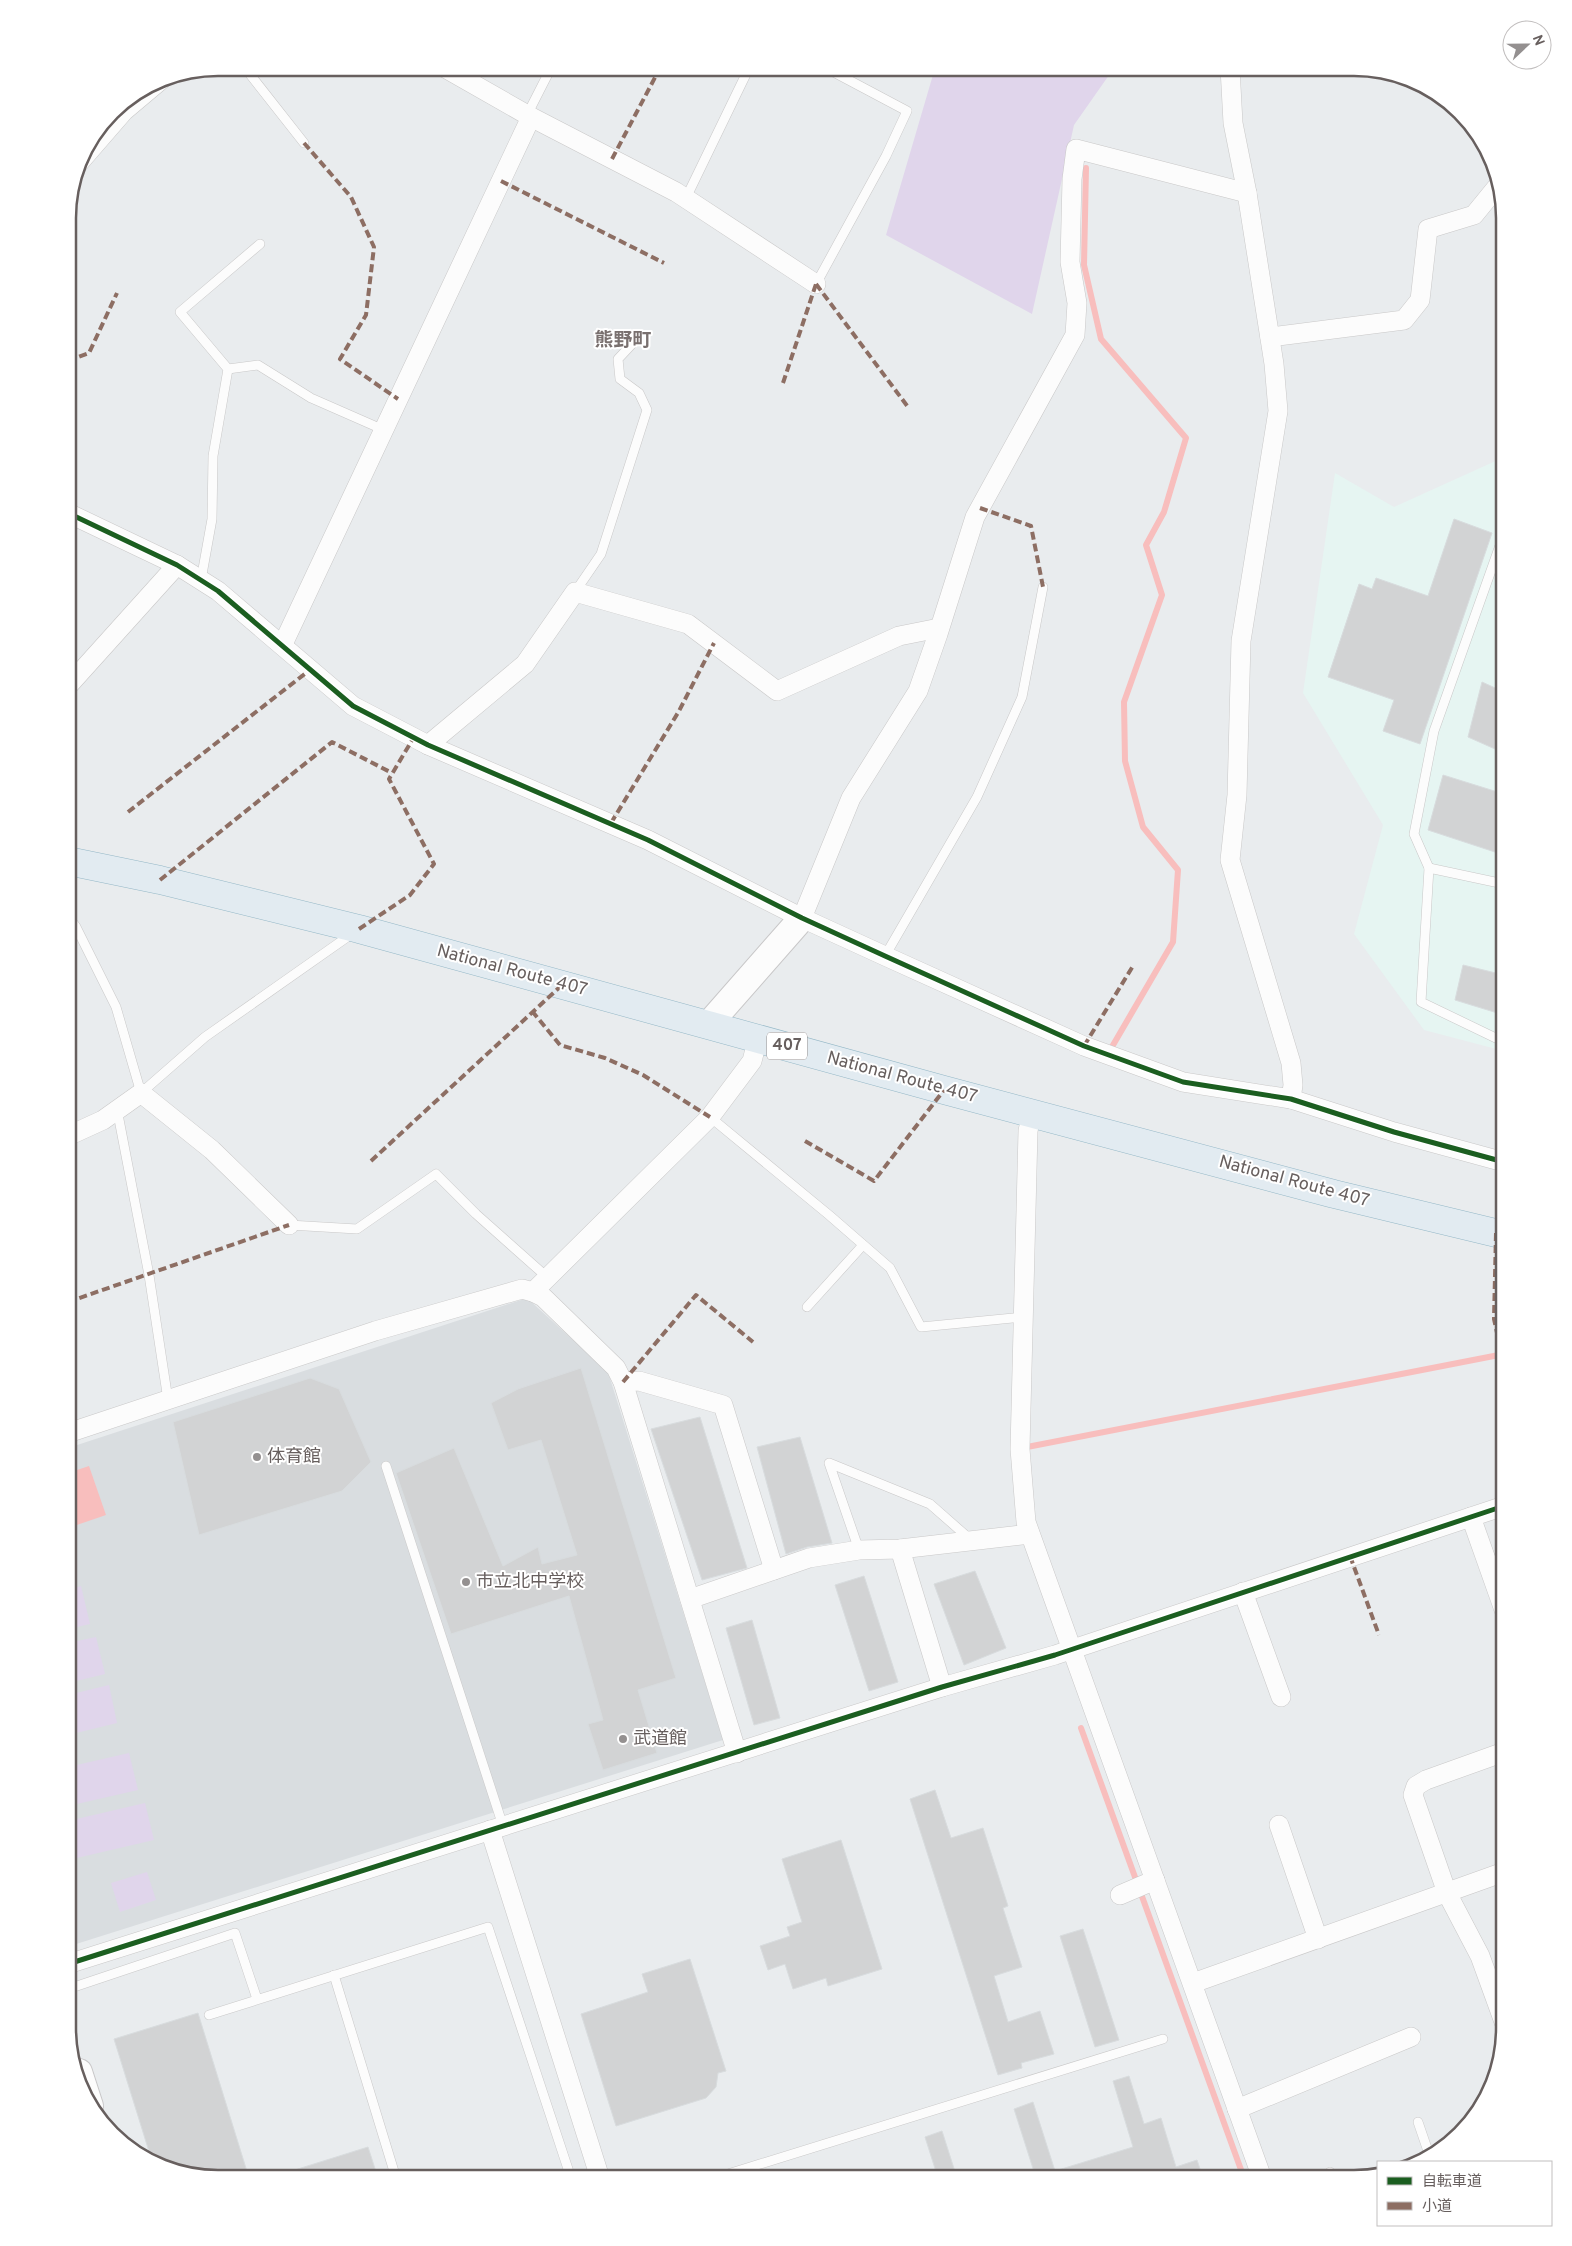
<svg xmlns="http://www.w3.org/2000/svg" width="1572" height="2246" viewBox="0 0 1572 2246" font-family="Overpass,'Noto Sans JP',sans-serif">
<rect width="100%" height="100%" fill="#e9ecee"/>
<polygon fill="#d9dde0" points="527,1298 608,1372 723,1740 73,1945 68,1929 68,1448"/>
<polygon fill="#e6f5f2" points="1504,454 1504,1051 1424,1030 1354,934 1383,825 1303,693 1335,473 1394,507 1500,459"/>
<g fill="#e0d5eb">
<polygon points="935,68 1114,68 1074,125 1032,314 886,235"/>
<polygon points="81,1586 90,1624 68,1629 68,1590"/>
<polygon points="96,1637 105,1674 68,1683 68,1643"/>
<polygon points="109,1685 117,1723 68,1735 68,1695"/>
<polygon points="129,1753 138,1790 68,1806 68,1767"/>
<polygon points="145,1803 154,1840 68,1860 68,1821"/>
<polygon points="147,1872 156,1900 120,1912 111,1883"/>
</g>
<polygon fill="#f8bebd" points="89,1466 106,1515 68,1528 68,1473"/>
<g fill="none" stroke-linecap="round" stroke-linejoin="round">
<g stroke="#f8bebd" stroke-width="6">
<polyline points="1086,168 1084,265 1101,339 1186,438 1164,512 1146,545 1162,595 1124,702 1125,761 1143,827 1178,870 1173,942 1109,1052"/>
<polyline points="1022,1448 1504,1354"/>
<polyline points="1081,1728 1244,2178"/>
</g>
</g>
<g fill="#d2d3d4" stroke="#d8dcde">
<polygon points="1454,519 1492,533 1420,744 1383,731 1394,700 1328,677 1359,584 1372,589 1376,578 1428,596"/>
<polygon points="1482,682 1504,692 1504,753 1468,737"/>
<polygon points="1443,775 1504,794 1504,855 1428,830"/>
<polygon points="1463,965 1504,975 1504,1015 1455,1000"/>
<polygon points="581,1368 676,1678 638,1690 657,1753 603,1770 588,1724 603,1720 569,1596 451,1634 396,1473 454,1448 503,1566 538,1547 542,1564 577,1555 541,1440 508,1450 491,1403 518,1389"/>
<polygon points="310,1378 339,1389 371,1462 342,1491 199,1535 173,1422"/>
<polygon points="700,1417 747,1568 702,1580 651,1429"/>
<polygon points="800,1437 832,1543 807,1547 786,1554 757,1447"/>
<polygon points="975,1571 1006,1648 964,1665 934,1584"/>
<polygon points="864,1576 898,1682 869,1691 835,1585"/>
<polygon points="752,1620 780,1718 754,1725 726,1628"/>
<polygon points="935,1790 951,1838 983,1828 1008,1906 1003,1908 1022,1967 994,1976 1008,2022 1040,2011 1054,2054 1021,2063 1022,2068 998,2075 910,1799"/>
<polygon points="841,1840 882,1969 828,1986 826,1978 793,1989 785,1964 768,1970 760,1946 790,1936 787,1927 802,1922 782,1859"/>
<polygon points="1083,1929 1119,2040 1095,2047 1060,1936"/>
<polygon points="690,1959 726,2071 718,2073 716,2087 706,2098 616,2126 581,2014 648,1992 642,1974"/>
<polygon points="198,2013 249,2178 209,2178 152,2161 114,2039"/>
<polygon points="1129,2076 1144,2124 1161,2118 1176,2167 1197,2160 1203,2178 1036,2178 1014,2109 1033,2102 1055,2171 1133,2147 1113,2081"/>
<polygon points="942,2131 957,2178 938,2178 925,2137"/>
<polygon points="368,2147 378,2178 283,2178 282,2174"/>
</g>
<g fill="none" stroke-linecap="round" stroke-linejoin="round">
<defs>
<g id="lane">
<polyline points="245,68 304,143"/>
<polyline points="527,115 551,68"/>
<polyline points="686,198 749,68"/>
<polyline points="816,284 886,156 907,111 826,68"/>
<polyline points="228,369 258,365 311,398 384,430"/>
<polyline points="201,580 212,519 213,456 228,369 180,312 260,244"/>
<polyline points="575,592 601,554 647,410 639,393 620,379 618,359 633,343"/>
<polyline points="1429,868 1414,834 1434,731 1504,534"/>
<polyline points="68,916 76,927 116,1007 141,1093 205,1037 353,933"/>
<polyline points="885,956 977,797 1022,697 1043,587"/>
<polyline points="1504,1042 1421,1002 1429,868 1504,884"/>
<polyline points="117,1109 149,1275 168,1400"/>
<polyline points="710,1117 829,1215 890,1268 921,1327 1023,1317"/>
<polyline points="289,1225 357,1229 436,1174 476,1214 548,1278"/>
<polyline points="807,1307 863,1245"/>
<polyline points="386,1466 503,1826"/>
<polyline points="859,1550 829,1463 930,1504 971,1540"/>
<polyline points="334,1975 396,2178"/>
<polyline points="68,1989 235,1933 257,1999"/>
<polyline points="209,2015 488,1927 571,2178"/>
<polyline points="1418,2122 1430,2157"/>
<polyline points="1330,2172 1332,2178"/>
<polyline points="715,2178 1163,2039"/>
</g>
<g id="street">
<polyline points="445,68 531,117 676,192 816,284"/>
<polyline points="1230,68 1233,123 1247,193 1274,364 1278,411 1241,641 1237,795 1230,860 1291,1063 1293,1085 1291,1099"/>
<polyline points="78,164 124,111 162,79"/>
<polyline points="1270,337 1404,320 1420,300 1428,229 1474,215 1496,188"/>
<polyline points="68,513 177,565 218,591 353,706 428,745 648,840 802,918 885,956 1084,1046 1183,1082 1291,1099 1394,1132 1504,1162"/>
<polyline points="283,644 531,117"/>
<polyline points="68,686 177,565"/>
<polyline points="428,745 525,664 575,592 688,624 777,691 899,636 939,628"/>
<polyline points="802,918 851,798 918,691 938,634 975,517 1075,335 1077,303 1070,262 1072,179 1076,149 1247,193"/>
<polyline points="1032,1112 1028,1131 1020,1449 1026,1522 1262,2178"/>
<polyline points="68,1136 103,1120 141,1093 212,1150 289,1225"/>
<polyline points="533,1292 710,1117 752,1061 758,1038"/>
<polyline points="623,1382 639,1381 723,1405 774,1570"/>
<polyline points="68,1433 375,1331 522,1289 533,1292 543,1297 616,1368 623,1382 737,1753"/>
<polyline points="1471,1517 1504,1610"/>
<polyline points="900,1549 942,1687"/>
<polyline points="1243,1592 1281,1697"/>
<polyline points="690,1599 809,1558 859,1550 900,1549 1030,1534"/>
<polyline points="1279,1825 1318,1939"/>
<polyline points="490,1830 600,2178"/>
<polyline points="1120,1895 1155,1880"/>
<polyline points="68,1964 942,1687 1055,1655 1504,1506"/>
<polyline points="1193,1983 1504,1872"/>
<polyline points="1504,2022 1480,1956 1447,1893 1413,1795 1416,1786 1426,1780 1504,1752"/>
<polyline points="1237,2109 1411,2037"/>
</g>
<g id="secondary">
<polyline points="708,1025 802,918"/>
<polyline points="79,2072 90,2106"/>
</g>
<polyline id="highway" points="68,861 160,880 359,929 944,1090 1334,1194 1504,1235"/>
</defs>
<use href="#lane" stroke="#c9c8c8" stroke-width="10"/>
<use href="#street" stroke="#c9c8c8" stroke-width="20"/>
<use href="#secondary" stroke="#c8c7c8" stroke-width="28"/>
<use href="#highway" stroke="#95b8c7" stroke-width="29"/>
<use href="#lane" stroke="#fcfcfc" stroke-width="9"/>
<use href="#street" stroke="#fcfcfc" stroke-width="19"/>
<use href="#secondary" stroke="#fcfcfc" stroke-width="26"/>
<use href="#highway" stroke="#e2ebf1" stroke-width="28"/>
<g stroke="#8d6e63" stroke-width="4" stroke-dasharray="8 4" stroke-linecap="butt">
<polyline points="304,143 351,197 374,247 366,315 340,359 398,399"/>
<polyline points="612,159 660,68"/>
<polyline points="501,181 664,263"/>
<polyline points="816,284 908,407"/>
<polyline points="68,361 89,353 117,293"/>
<polyline points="783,383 816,284"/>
<polyline points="980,508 1031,526 1043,587"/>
<polyline points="128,812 311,669"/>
<polyline points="611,823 679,711 714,643"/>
<polyline points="160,880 332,742 392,773"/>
<polyline points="359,929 410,895 434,864 389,779 414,737"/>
<polyline points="532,1011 560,1045 605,1058 643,1075 710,1117"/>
<polyline points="1084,1046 1133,966"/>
<polyline points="805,1141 874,1181 944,1090"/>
<polyline points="371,1161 562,985"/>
<polyline points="1496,1233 1494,1319 1504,1365"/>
<polyline points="68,1302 289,1225"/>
<polyline points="623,1382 696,1295 753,1342"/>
<polyline points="1350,1556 1379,1635"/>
</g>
<defs>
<g id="cycleway">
<polyline points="68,513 177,565 218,591 353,706 428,745 648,840 802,918 885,956 1084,1046 1183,1082 1291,1099 1394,1132 1504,1162"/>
<polyline points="68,1964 942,1687 1055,1655 1504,1506"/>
</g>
</defs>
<use href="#cycleway" stroke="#fff" stroke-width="8"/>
<use href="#cycleway" stroke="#1b5e20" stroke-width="5"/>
</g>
<g fill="#949090" stroke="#fff" stroke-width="2">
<circle cx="257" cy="1457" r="5"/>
<circle cx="466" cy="1582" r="5"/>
<circle cx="623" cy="1739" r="5"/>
</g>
<g text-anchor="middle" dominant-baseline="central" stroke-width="4" stroke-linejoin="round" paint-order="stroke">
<rect fill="#fff" stroke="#958f8e" stroke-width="1" x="767" y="1032.5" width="40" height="27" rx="4"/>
<g font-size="16" font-weight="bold" fill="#675f5e">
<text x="787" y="1046">407</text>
</g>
<g font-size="18" fill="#675f5e" stroke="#fff">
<text transform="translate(512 971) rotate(15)">National Route 407</text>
<text transform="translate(902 1078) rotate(15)">National Route 407</text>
<text transform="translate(1294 1182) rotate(15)">National Route 407</text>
</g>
<g font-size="18" fill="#675f5e" stroke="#fff" text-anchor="start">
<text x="267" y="1457">体育館</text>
<text x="476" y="1582">市立北中学校</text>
<text x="633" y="1739">武道館</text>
</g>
<g font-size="19" font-weight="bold" fill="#79706f" stroke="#fff">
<text x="623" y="341">熊野町</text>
</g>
</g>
<path d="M0 0H1572V2246H0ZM218 76H1354A142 142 0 0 1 1496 218V2028A142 142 0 0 1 1354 2170H218A142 142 0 0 1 76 2028V218A142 142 0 0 1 218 76Z" fill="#fff" fill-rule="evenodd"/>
<path fill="none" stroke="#675f5e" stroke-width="2.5" d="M218 76H1354A142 142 0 0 1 1496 218V2028A142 142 0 0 1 1354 2170H218A142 142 0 0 1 76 2028V218A142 142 0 0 1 218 76Z"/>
<rect x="1377" y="2161" width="175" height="65" fill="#ffffff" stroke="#c2bfbf"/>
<rect x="1387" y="2177" width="25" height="8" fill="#1b5e20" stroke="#c2bfbf"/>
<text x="1422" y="2186" font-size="15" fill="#675f5e">自転車道</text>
<rect x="1387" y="2202" width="25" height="8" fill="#8d6e63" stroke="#c2bfbf"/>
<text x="1422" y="2211" font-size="15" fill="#675f5e">小道</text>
<g transform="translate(1527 45) rotate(68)"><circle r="24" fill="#ffffff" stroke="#c2bfbf"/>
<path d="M0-4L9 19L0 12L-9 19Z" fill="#949090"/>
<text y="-8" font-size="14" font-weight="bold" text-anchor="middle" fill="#675f5e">N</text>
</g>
</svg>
